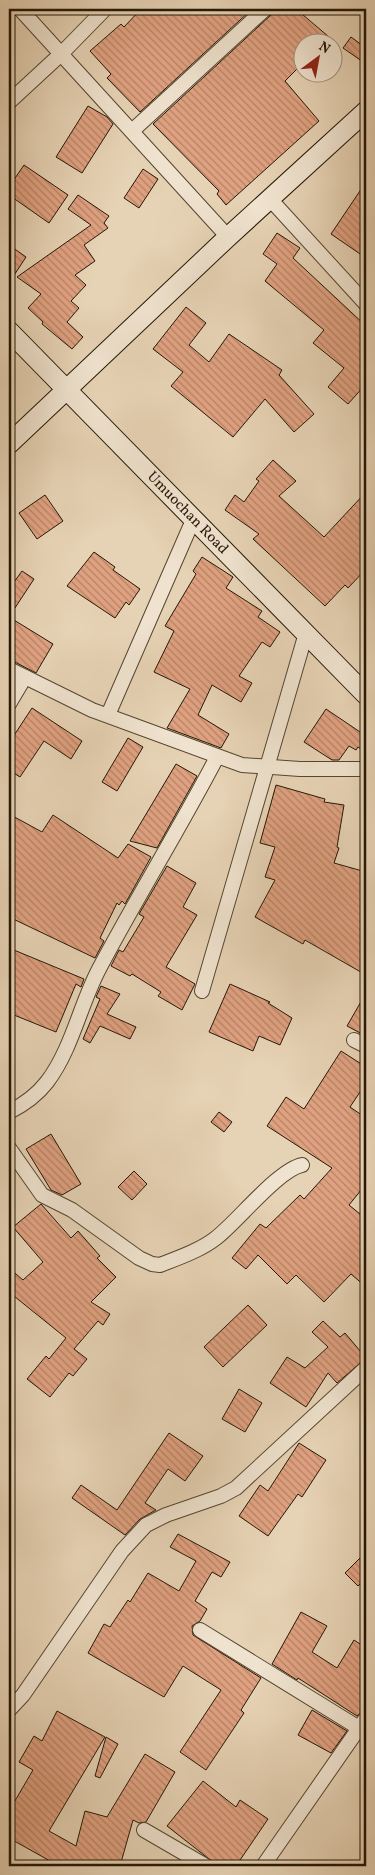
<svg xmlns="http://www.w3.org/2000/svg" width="375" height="1875" viewBox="0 0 375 1875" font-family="Vollkorn,serif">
<defs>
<pattern id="building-back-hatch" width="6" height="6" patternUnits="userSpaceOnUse" patternTransform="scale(1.25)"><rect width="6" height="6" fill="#e0a180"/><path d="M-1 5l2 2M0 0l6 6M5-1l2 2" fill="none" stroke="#b58267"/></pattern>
</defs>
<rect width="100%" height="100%" fill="#e6d2b4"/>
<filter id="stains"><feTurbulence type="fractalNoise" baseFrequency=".004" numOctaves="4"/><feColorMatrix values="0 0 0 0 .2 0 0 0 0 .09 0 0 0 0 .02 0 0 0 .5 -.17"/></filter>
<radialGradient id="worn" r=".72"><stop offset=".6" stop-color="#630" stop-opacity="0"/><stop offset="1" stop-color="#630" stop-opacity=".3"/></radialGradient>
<g fill="url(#building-back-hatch)" stroke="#241705">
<polygon points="141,9 252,9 140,112 107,78 111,74 90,51 121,24 124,27"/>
<polygon points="274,9 296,9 335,42 302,42 302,64 285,81 319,121 226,205 217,194 219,191 153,124 271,15"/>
<polygon points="351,37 366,48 366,64 343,48"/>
<polygon points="88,106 107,117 113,124 82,173 56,157"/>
<polygon points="24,165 68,195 49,223 9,195 9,187"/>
<polygon points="143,169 158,179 139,208 124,198"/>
<polygon points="366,182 366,258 331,234"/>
<polygon points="78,195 109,216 104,223 108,228 84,245 95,261 75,275 86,285 71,301 79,308 67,322 83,337 72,349 42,324 43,322 28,308 41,294 17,277 91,225 68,209"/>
<polygon points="277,233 300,248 293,258 366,326 366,384 348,404 328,387 344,368 313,343 324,330 265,281 277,264 263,254"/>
<polygon points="9,245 26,257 9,283"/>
<polygon points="186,307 206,323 189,345 209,362 229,334 282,370 279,375 314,414 294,432 265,399 233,437 171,386 183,372 153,349"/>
<polygon points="273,460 296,481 279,496 324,537 366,492 366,569 348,588 345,585 325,606 253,539 259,534 225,510 235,495 244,502 259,481 256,479"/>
<polygon points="45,495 63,521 37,539 19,513"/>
<polygon points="94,552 115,567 113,570 140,589 129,605 126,602 115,618 67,586"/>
<polygon points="202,557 233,577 226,588 262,611 258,617 280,632 270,647 262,642 239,676 252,683 241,702 212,685 198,715 229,734 221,748 167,728 190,689 154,672 174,631 165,626 196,574 193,571"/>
<polygon points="22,571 34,579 9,617 9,589"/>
<polygon points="9,617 53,644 36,673 9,659"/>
<polygon points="32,708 82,741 71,759 44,741 20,777 9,770 9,743"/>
<polygon points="326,709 366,736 366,752 358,747 356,750 349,746 339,760 332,760 304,742"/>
<polygon points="128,738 143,747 117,791 102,782"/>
<polygon points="176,764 197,776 157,848 130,841"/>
<polygon points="276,785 325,799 324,802 344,805 337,847 339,848 334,863 366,872 366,975 305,940 303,944 255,917 275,880 265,877 275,847 260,843"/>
<polygon points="9,814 42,832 53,815 118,858 128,844 151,857 125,904 122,901 119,905 117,903 100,938 104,941 95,958 9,917"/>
<polygon points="167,866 196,883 183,907 197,915 166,967 195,984 182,1010 158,996 161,992 132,974 130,976 111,966 119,950 123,952 144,917 139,914"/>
<polygon points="9,948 84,979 81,987 76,984 56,1032 9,1013"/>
<polygon points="230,984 270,1002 268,1003 292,1018 280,1045 259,1036 253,1051 209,1032"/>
<polygon points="101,986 120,994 107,1014 136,1027 130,1039 100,1026 90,1043 83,1039 100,999 96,997"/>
<polygon points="366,993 366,1036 347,1026"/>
<polygon points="341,1051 366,1067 366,1083 350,1107 366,1118 366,1184 349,1205 366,1219 366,1287 351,1274 324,1302 296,1275 287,1284 258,1255 246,1269 232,1258 260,1224 266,1228 300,1195 304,1199 332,1168 267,1126 286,1097 304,1109"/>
<polygon points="219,1112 232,1122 224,1132 211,1122"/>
<polygon points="51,1134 81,1184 62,1195 51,1190 26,1149"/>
<polygon points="134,1171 147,1184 132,1200 118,1187"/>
<polygon points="41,1204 71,1238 78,1231 100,1256 97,1258 116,1277 91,1302 110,1314 103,1325 98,1321 74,1349 87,1359 73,1376 69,1373 50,1397 27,1379 46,1356 49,1359 66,1338 9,1292 9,1268 23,1280 43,1262 13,1227"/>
<polygon points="248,1305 267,1325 223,1367 204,1347"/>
<polygon points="323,1321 340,1337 345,1333 366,1358 337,1383 328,1373 306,1407 270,1383 287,1357 305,1368 328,1347 312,1332"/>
<polygon points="239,1389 262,1403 245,1432 222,1419"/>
<polygon points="169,1433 203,1456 185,1481 168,1469 145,1503 156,1510 140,1519 125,1535 72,1498 81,1485 117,1510"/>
<polygon points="299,1443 326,1460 302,1497 298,1494 268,1536 239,1516 260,1485 268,1491"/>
<polygon points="178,1534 230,1562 221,1577 212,1572 195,1601 207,1609 200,1621 192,1626 193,1635 261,1678 241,1710 244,1713 206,1770 180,1752 221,1690 183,1666 164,1697 88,1653 104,1624 110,1627 128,1600 130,1602 148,1573 179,1591 196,1561 170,1547"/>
<polygon points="366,1552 366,1578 358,1586 345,1573"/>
<polygon points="301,1612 327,1626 312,1652 337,1668 354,1640 366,1648 366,1709 357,1716 298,1678 297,1680 272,1664"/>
<polygon points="312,1710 347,1731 331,1753 298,1735"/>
<polygon points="57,1711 105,1737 49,1831 76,1846 85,1811 107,1817 145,1754 175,1772 146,1822 139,1823 133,1820 120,1866 59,1866 9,1838 9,1811 33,1770 19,1762 34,1736 42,1741"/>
<polygon points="106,1737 118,1744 100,1778 95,1776"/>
<polygon points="203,1781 236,1807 240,1800 268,1819 236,1866 218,1866 167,1826"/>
</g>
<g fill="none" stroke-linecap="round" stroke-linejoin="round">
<defs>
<g id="street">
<polyline points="20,9 228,237"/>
<polyline points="9,102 61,54 105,9"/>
<polyline points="132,131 265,9"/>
<polyline points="270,199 366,304"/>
<polyline points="9,669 92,710 242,765 300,769 366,769"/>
<polyline points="9,704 25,677"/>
<polyline points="108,715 193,520"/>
<polyline points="202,991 306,633"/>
<polyline points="354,1040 366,1046"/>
<path d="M9 1112C23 1105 37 1095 47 1082 72 1049 80 1005 99 969 137 897 180 828 217 757"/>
<path d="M9 1148 42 1195 72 1210 139 1258 152 1264 160 1265C178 1258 201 1250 216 1238 238 1221 278 1170 302 1165"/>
<polyline points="200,1630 359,1728"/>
<polyline points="9,1710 23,1695 122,1551 146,1525 166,1515 221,1496 236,1488 366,1368"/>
<polyline points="144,1830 206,1866"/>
<polyline points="263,1866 366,1718"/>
</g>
<g id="secondary">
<path id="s1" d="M9 331 366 695"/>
<polyline points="9,444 228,237 366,111"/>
</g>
</defs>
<use href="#street" stroke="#544631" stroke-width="16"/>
<use href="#secondary" stroke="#241705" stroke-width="21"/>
<use href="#street" stroke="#efe2ce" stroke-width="14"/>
<use href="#secondary" stroke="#efe2ce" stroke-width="19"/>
</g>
<g text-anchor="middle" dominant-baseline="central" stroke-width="5" stroke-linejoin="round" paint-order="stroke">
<g font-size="15" fill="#241705" stroke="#efe2ce">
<text stroke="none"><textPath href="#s1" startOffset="255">Umuochan Road</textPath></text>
</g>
</g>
<rect width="375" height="1875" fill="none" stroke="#e6d2b4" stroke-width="30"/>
<rect x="10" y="10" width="355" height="1855" fill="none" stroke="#241705" stroke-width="2.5"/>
<rect x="15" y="15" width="345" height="1845" fill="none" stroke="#241705"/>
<g transform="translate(318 58) rotate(32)"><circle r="24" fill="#efe2ce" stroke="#9e917e"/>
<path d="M0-4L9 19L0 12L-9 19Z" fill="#8f2418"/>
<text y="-8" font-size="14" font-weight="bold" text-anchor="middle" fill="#241705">N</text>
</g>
<rect width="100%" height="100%" filter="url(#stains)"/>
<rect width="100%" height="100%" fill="url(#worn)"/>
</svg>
